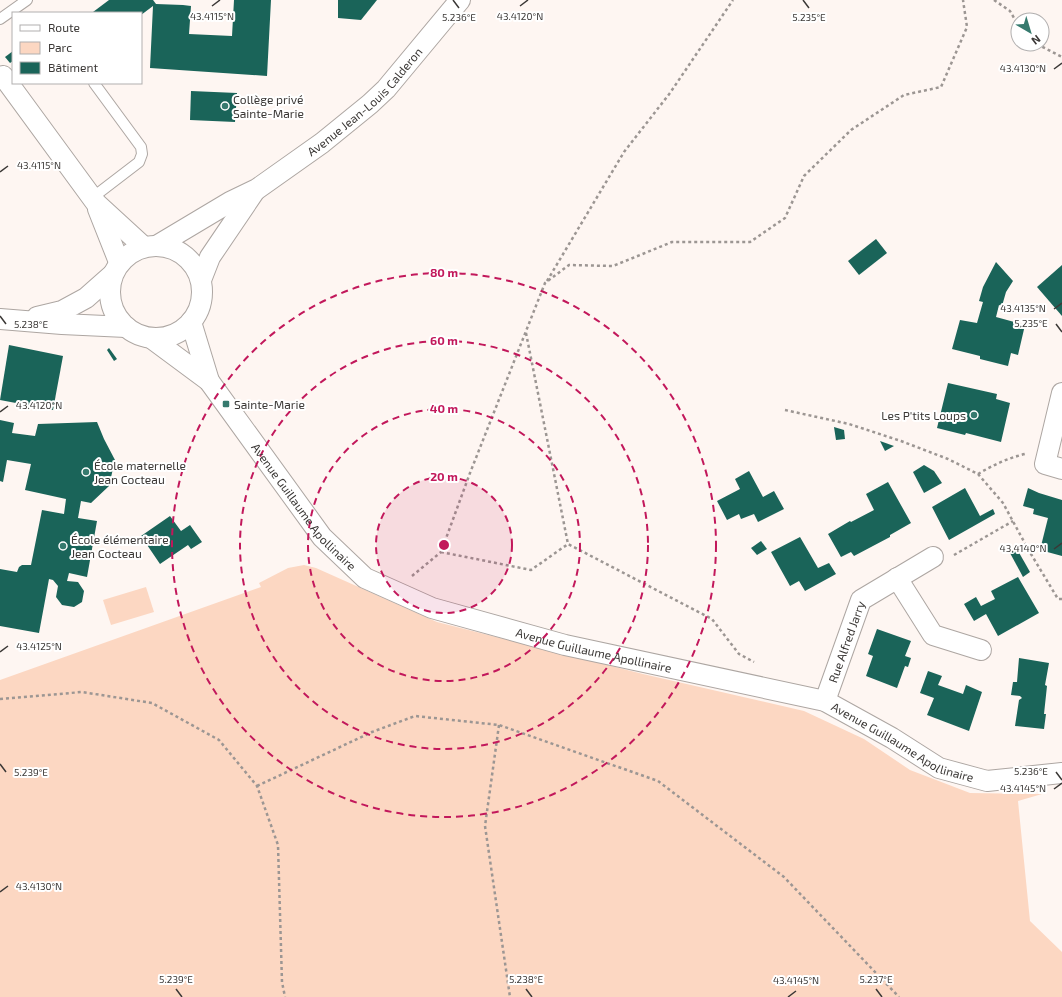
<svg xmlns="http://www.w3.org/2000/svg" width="1062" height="997" viewBox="0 0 1062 997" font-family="'Exo 2',sans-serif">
<rect width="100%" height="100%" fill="#fef6f2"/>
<g fill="#fcd7c2">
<polygon points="304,565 316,568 437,622 643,674 804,711 864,739 910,770 970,793 1042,794 1018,801 1030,921 1062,952 1062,997 0,997 0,680 261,587 259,583 288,568"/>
<polygon points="146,587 154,612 111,625 103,600"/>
</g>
<g fill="#1a6459">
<polygon points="109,0 153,0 156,4 183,5 191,6 189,34 232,36 234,0 271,0 267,76 150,68 153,6 141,15 141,13 94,13 93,12"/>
<polygon points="338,0 377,0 361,20 338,18"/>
<polygon points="13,51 13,61 10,63 5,57"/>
<polygon points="191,91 237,93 235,122 190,120"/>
<polygon points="876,239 887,253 859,275 848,261"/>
<polygon points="996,262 1013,281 1006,292 1002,306 999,305 996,317 1025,325 1018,355 1011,353 1008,366 980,359 980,356 952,349 960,320 977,323 983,302 979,301 983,287"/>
<polygon points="1062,265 1062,316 1037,287"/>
<polygon points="9,345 63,356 53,410 0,400"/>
<polygon points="109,348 117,359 114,361 107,350"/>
<polygon points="948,383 997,394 996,399 1010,403 1001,442 966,433 965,435 937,428"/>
<polygon points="0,420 14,423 12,433 35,436 38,424 97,422 104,439 115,460 109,486 91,503 81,501 78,518 97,521 87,577 69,573 67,581 78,582 84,591 82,602 74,607 62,605 56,597 58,586 53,580 49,579 39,633 0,626 0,569 17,572 19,567 22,565 31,565 42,510 64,514 66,499 25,490 31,464 7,460 3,482 0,481"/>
<polygon points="834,427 844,430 845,439 836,440"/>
<polygon points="880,441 894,446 885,451"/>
<polygon points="924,465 934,471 942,483 924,493 913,472"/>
<polygon points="749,471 763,497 774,491 784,509 758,522 754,514 741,519 739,514 727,520 717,501 740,489 735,479"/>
<polygon points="888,482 911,523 890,535 890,537 854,556 851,552 841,557 828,534 850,521 851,522 874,510 866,494"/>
<polygon points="965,488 980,516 993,509 995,514 949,540 932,507"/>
<polygon points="1028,488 1039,493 1062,500 1062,556 1040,550 1048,518 1033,514 1034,509 1023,506"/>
<polygon points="170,516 181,531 190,525 202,542 191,549 188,545 160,564 141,536"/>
<polygon points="800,537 818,568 829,563 836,574 805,591 799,581 790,586 771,552"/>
<polygon points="761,541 767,549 757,555 751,548"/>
<polygon points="1017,549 1030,572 1023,577 1010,553"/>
<polygon points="1018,577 1039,613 998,636 986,614 974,621 964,604 976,597 981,606 995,599 991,591"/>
<polygon points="877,629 911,641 905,656 911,658 908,667 905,666 897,688 866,676 873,656 868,654"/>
<polygon points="1019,658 1049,663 1045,685 1047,686 1044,714 1046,714 1044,729 1015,726 1019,700 1022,698 1020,696 1011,695 1013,682 1017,682"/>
<polygon points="928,671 942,676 938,685 963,694 966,685 982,692 969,731 927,715 934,698 920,693"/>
</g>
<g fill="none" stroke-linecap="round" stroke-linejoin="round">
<defs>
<g id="lane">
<polyline points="0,19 27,0"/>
<polyline points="92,198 139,162 142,154 141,147 94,83"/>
</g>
<g id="street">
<polyline points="3,76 96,203 144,247"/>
<polyline points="98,209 119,262"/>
<path id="s1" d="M158 245 230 202 257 189 322 143 370 104 386 89 460 0"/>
<circle cx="156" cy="292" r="46"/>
<polyline points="201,280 210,257 254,192"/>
<polyline points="37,317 62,311 86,298 112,275"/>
<polyline points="0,319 62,324 126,327"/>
<polyline points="191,322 209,381"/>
<path id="s2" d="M151 338 209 381 322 537 365 578 432 608 565 645 825 701 892 738 939 768 987 781 1062 773"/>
<polyline points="1062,393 1045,464 1062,469"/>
<polyline points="897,578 933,635 981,650"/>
<path id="s3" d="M825 701 861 600 933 557"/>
</g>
</defs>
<use href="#lane" stroke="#ada6a2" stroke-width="12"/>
<use href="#street" stroke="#ada6a2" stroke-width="22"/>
<g stroke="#9c9693" stroke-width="2.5" stroke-dasharray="3 3" stroke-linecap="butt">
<polyline points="994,0 1010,11 1018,25"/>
<polyline points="1037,44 1062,57"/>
<polyline points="547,281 624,152 670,93 733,0"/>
<polyline points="526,333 568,544 712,619 739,654 754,662"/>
<polyline points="785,410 849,424 901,441 948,459 978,474 1003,503 1028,549 1058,599 1062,599"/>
<path d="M978 474C993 465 1008 458 1025 454"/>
<polyline points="441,552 531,570 568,544"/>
<polyline points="954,555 1013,521"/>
<polyline points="412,576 441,552 470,473 545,283 569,265 613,266 672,242 750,242 785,218 804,176 851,130 904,95 941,87 967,27 963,0"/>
<polyline points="0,699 82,692 152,703 219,740 257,786 278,845 282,982 285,997"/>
<polyline points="499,725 485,826 510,997"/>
<polyline points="257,786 372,732 415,716 499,725 658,781 784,877 899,997"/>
</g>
<use href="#lane" stroke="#fff" stroke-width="10"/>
<use href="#street" stroke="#fff" stroke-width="20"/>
</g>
<path fill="none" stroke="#3b3836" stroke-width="1.5" d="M453 0 459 8M803 0 809 8M212 6 220 0M520 6 528 0M1054 69 1062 63M0 172 8 166M1054 309 1062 303M0 316 6 324M1056 324 1062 332M0 412 8 406M1054 549 1062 543M0 652 8 646M0 764 6 772M1056 772 1062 780M1054 789 1062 783M0 892 8 886M176 989 182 997M526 989 532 997M876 989 882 997M788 997 796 991"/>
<circle cx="444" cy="545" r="68" fill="#c2185b" fill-opacity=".12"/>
<g fill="none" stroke="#c2185b" stroke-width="2" stroke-dasharray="7 5">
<circle cx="444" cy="545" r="68"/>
<circle cx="444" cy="545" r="136"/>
<circle cx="444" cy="545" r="204"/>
<circle cx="444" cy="545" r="272"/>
</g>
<g fill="#367a6e" stroke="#fff" stroke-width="1.5">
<circle cx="225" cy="106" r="4"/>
<rect x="222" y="400" width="8" height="8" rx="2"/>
<circle cx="974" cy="415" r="4"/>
<circle cx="86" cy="472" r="4"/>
<circle cx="63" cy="546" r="4"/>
</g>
<g text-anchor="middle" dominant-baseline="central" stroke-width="4" stroke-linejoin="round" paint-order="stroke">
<g font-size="12" fill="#3b3836" stroke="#fff" text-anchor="start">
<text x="233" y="99">Collège privé<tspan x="233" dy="14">Sainte-Marie</tspan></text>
<text x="234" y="404">Sainte-Marie</text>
<text x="966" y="415" text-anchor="end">Les P'tits Loups</text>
<text x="94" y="465">École maternelle<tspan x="94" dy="14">Jean Cocteau</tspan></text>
<text x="71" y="539">École élémentaire<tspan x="71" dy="14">Jean Cocteau</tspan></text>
</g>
<g font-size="12" fill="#3b3836" stroke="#fff">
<text stroke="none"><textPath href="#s1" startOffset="253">Avenue Jean-Louis Calderon</textPath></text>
<text stroke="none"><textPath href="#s2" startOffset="230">Avenue Guillaume Apollinaire</textPath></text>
<text stroke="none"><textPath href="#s3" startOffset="63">Rue Alfred Jarry</textPath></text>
<text stroke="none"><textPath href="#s2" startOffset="565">Avenue Guillaume Apollinaire</textPath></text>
<text stroke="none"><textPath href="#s2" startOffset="890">Avenue Guillaume Apollinaire</textPath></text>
</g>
</g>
<g font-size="10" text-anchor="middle" fill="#3b3836" stroke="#fff" stroke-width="4" stroke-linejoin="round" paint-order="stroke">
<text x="212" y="20">43.4115°N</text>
<text x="520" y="20">43.4120°N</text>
<text x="459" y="21">5.236°E</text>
<text x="809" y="21">5.235°E</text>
<text x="1023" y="72">43.4130°N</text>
<text x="39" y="169">43.4115°N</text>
<text x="1023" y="312">43.4135°N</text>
<text x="1031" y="327">5.235°E</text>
<text x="31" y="328">5.238°E</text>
<text x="39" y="409">43.4120°N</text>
<text x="1023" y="552">43.4140°N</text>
<text x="39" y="650">43.4125°N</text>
<text x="1031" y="775">5.236°E</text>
<text x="31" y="776">5.239°E</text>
<text x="1023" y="792">43.4145°N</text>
<text x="39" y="890">43.4130°N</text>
<text x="176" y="983">5.239°E</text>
<text x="526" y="983">5.238°E</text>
<text x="876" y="983">5.237°E</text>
<text x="796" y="984">43.4145°N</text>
</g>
<circle cx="444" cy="545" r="6" fill="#c2185b" stroke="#fff" stroke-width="2"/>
<g font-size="12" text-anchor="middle" font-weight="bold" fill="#c2185b" stroke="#fff" stroke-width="4" stroke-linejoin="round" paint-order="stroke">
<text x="444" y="277">80 m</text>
<text x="444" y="345">60 m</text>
<text x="444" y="413">40 m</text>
<text x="444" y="481">20 m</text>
</g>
<rect x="12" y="12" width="130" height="72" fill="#ffffff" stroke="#b1afaf"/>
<rect x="20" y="25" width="20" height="6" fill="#ffffff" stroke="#b1afaf"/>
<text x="48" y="32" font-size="12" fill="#3b3836">Route</text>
<rect x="20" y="42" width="20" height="12" fill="#fcd7c2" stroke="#b1afaf"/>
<text x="48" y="52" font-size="12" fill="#3b3836">Parc</text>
<rect x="20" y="62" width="20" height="12" fill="#1a6459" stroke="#b1afaf"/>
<text x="48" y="72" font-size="12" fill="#3b3836">Bâtiment</text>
<g transform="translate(1030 32) rotate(142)"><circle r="19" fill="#ffffff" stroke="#b1afaf"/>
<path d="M0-3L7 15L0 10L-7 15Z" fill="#367a6e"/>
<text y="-6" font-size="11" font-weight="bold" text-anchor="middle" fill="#3b3836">N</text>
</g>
</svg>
